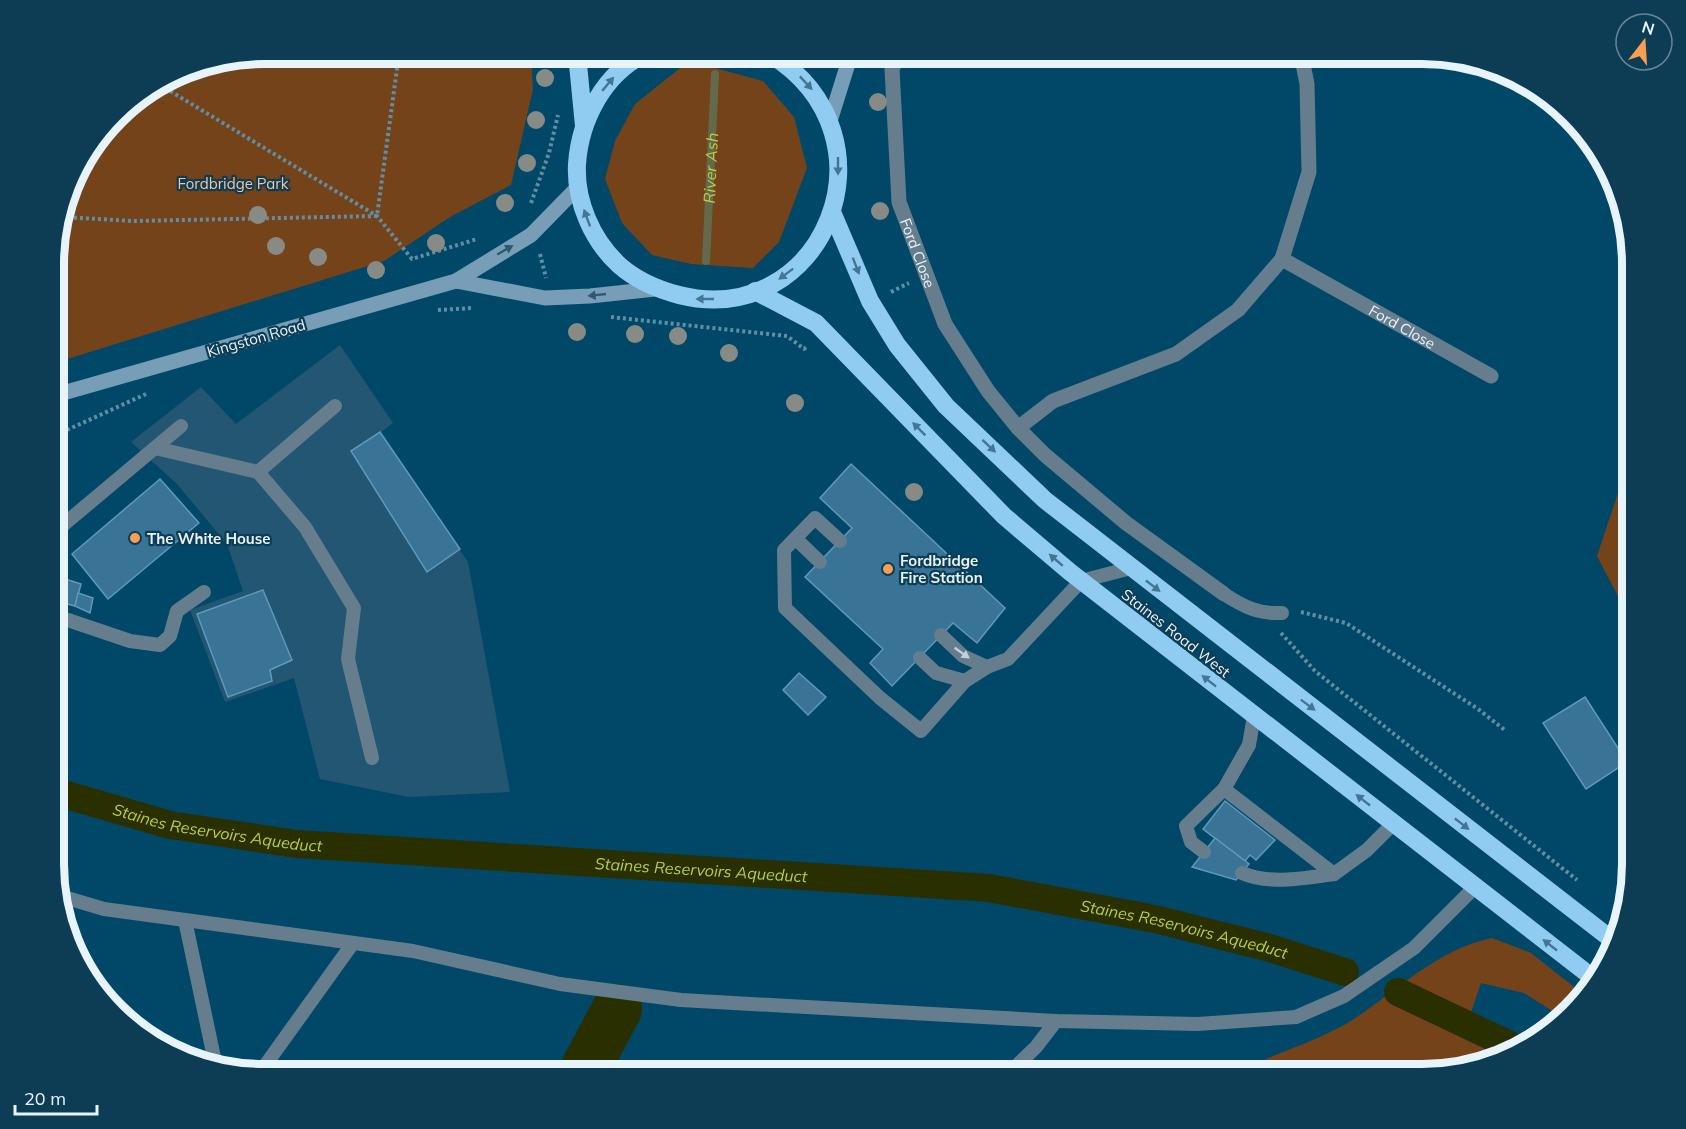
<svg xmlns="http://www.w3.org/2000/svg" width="1686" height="1129" viewBox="0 0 1686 1129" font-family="Mulish,sans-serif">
<rect width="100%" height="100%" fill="#014868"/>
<polygon fill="#225672" points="340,345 393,423 380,433 468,562 510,792 409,797 320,779 294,678 225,702 190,610 243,591 227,544 177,484 131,442 201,387 236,424"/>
<g fill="#75431a">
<polygon points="265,54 531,54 533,89 511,185 450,217 384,261 64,360 56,358 56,237 76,171 125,106 184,70"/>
<polygon points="689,61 763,81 794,117 807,168 779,242 753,268 691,264 652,255 622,223 605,179 615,141 635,104"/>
<polygon points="1632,451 1632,623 1597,556"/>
<path d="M1492 938 1531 953 1583 994 1560 1016 1524 993 1481 983 1463 1036 1497 1056 1435 1075H1258L1266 1059C1292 1048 1321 1038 1346 1024 1395 994 1434 950 1492 938Z"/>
</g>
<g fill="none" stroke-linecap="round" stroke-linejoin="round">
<path stroke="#636a4c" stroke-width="8" id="s1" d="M706 261 715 74"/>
<g stroke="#2a2f00" stroke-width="28">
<path id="s2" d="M56 792 170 825 297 844 989 888 1155 919 1270 948 1345 972"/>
<polyline points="1398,992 1518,1049"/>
</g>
<polyline stroke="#2a2f00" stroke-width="50" points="582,1075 617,1009"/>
</g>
<g fill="#397496" stroke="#5e99bd" stroke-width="1.5">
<polygon points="380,432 460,549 427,572 351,451"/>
<polygon points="851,464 1005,608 977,643 953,623 892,686 870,663 883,649 805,577 852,528 820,498"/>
<polygon points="160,479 199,523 108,599 72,554"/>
<polygon points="56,576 81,584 75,606 56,601"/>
<polygon points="263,590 292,660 270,670 272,681 228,697 197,614"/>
<polygon points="78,593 93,598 90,613 75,606"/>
<polygon points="799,673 826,697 808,715 783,690"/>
<polygon points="1585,697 1627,762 1586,789 1543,723"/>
<polygon points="1225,801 1275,840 1256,860 1250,855 1245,861 1203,829"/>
<polygon points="1215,838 1249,864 1236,880 1192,867"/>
</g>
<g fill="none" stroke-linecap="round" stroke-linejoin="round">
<g stroke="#608fa5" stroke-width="4" stroke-dasharray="3 3" stroke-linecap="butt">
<polyline points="160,85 377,216 412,259 477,239"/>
<polyline points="531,203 549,153 558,115"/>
<polyline points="62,217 133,221 377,216 399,54"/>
<polyline points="540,254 546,278"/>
<polyline points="891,292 909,283"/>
<polyline points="438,310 473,308"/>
<polyline points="611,317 787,336 804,349 808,346"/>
<polyline points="56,435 146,394"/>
<polyline points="1301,612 1346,623 1478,709 1506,731"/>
<polyline points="1281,633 1315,671 1577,880"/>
</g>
<g stroke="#657d8d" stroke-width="14">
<polyline points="155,448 258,472 305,527 354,608 348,659 372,758"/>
<polyline points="258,472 335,406"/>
<polyline points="56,531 181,426"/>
<polyline points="796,539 820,562"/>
<polyline points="840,541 815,518 784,550 785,608 880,698 921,731 965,681 987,667 1008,659 1081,581 1131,568"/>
<path d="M1224 594C1244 607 1258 614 1282 613"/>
<polyline points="56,616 130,641 160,645 170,636 177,611 204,592"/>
<polyline points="941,635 963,656 987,667"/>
<polyline points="920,658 936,673 965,681"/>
<polyline points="1254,716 1249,745 1224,789 1334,874 1367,850 1393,824"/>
<polyline points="1204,852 1191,842 1186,826 1224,789"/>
<path d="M1242 873C1269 885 1306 878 1334 874"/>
<polyline points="57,895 104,909 413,951 560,984 681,1000 1056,1021 1198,1024 1296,1017 1344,996 1414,948 1475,887"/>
<polyline points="185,920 216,1067"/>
<polyline points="259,1074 353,943"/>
<polyline points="1007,1075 1036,1047 1056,1021"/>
</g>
<g stroke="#657d8d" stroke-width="15">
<path id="s3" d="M899 54 892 69 899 202 945 324 988 391 1018 428 1045 455 1126 523 1224 594"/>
<path id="s4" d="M1282 259 1491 376"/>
<polyline points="1018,428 1053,401 1176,354 1238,310 1282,259 1309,172 1307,84 1301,54"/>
</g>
<g stroke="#779eb6" stroke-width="15">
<polyline points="830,121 851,54"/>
<polyline points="456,281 545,298 590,296 655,289"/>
<polyline points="56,395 456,281 531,235 578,187"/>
</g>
<g stroke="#90ccf2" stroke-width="18">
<polyline points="577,54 584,126"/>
<path d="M645 54C604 73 580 120 577 164 575 201 592 240 619 265 637 281 656 289 679 295 823 331 904 137 770 54"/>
<polyline points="832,212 870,301 897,345 946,406 1045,500 1611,939"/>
<polyline points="755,291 816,323 1004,516 1070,572 1597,981"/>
</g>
</g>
<g fill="#888b85">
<circle cx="545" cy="78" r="9"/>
<circle cx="878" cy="102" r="9"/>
<circle cx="536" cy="120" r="9"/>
<circle cx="527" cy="163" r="9"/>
<circle cx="505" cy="203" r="9"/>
<circle cx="880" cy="211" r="9"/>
<circle cx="258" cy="215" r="9"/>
<circle cx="436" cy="243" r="9"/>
<circle cx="276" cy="246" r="9"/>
<circle cx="318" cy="257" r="9"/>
<circle cx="376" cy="270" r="9"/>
<circle cx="577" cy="332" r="9"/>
<circle cx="635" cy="334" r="9"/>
<circle cx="678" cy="336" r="9"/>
<circle cx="729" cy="353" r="9"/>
<circle cx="795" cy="403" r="9"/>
<circle cx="914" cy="492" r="9"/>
</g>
<defs><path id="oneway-solid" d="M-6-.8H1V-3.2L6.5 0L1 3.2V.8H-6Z" transform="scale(1.5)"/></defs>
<g fill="#417694">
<use href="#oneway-solid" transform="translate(806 83) rotate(47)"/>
<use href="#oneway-solid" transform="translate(608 84) rotate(-50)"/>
<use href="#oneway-solid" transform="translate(838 166) rotate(90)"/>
<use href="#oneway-solid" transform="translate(587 218) rotate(-110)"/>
<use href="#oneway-solid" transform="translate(856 266) rotate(69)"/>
<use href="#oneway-solid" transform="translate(786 274) rotate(143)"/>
<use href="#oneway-solid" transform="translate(705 299) rotate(-180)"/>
<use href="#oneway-solid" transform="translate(919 429) rotate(-135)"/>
<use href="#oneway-solid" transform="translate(989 446) rotate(43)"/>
<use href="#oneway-solid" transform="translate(1056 560) rotate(-139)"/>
<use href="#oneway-solid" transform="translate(1153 586) rotate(38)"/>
<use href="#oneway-solid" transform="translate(1209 681) rotate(-142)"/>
<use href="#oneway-solid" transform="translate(1308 705) rotate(37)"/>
<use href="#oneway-solid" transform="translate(1363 800) rotate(-142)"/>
<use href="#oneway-solid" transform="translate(1462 824) rotate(38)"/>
<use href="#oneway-solid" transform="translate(1550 945) rotate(-142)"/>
</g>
<g fill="#2d5a72">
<use href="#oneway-solid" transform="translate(505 250) rotate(-30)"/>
<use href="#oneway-solid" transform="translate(597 295) rotate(174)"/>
</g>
<use fill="#c1d0db" href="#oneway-solid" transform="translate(962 653) rotate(35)"/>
<g fill="#fc9d54" stroke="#0d3d55" stroke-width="2">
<circle cx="135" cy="538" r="6"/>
<circle cx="888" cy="569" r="6"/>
</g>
<g text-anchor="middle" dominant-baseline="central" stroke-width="4.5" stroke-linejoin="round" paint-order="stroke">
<g font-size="15" fill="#f7c29d" stroke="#0d3d55">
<text x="233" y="183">Fordbridge Park</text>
</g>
<g font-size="15" fill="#e8f4fc" stroke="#0d3d55">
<text stroke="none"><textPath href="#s3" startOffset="204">Ford Close</textPath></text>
<text stroke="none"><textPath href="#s4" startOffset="138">Ford Close</textPath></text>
<text transform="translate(256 338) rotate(-16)">Kingston Road</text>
<text transform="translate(1176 633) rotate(38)">Staines Road West</text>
</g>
<g font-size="15" font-weight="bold" fill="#e8f4fc" stroke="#0d3d55" text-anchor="start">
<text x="147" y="538">The White House</text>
<text x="900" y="560">Fordbridge<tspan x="900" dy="17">Fire Station</tspan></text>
</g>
<g font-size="16" font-style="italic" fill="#bccd45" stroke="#0d3d55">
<text stroke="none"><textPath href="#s1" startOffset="93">River Ash</textPath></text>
<text stroke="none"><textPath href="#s2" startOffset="166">Staines Reservoirs Aqueduct</textPath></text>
<text stroke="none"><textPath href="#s2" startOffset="652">Staines Reservoirs Aqueduct</textPath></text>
<text stroke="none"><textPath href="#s2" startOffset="1140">Staines Reservoirs Aqueduct</textPath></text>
</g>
</g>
<path d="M0 0H1686V1129H0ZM264 64H1422A200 200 0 0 1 1622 264V864A200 200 0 0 1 1422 1064H264A200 200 0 0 1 64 864V264A200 200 0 0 1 264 64Z" fill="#0d3d55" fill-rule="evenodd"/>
<path fill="none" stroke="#e8f4fc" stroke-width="8" d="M264 64H1422A200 200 0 0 1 1622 264V864A200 200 0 0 1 1422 1064H264A200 200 0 0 1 64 864V264A200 200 0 0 1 264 64Z"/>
<g transform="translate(1644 42) rotate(17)"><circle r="28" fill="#0d3d55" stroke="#658698" stroke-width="1.5"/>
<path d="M0-4.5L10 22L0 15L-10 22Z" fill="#fc9d54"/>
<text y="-9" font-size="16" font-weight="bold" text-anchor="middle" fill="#e8f4fc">N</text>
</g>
<path d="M15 1105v9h82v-9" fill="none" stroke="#e8f4fc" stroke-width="3"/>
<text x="24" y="1105" font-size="18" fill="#e8f4fc" stroke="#0d3d55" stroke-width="4.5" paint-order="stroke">20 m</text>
</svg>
